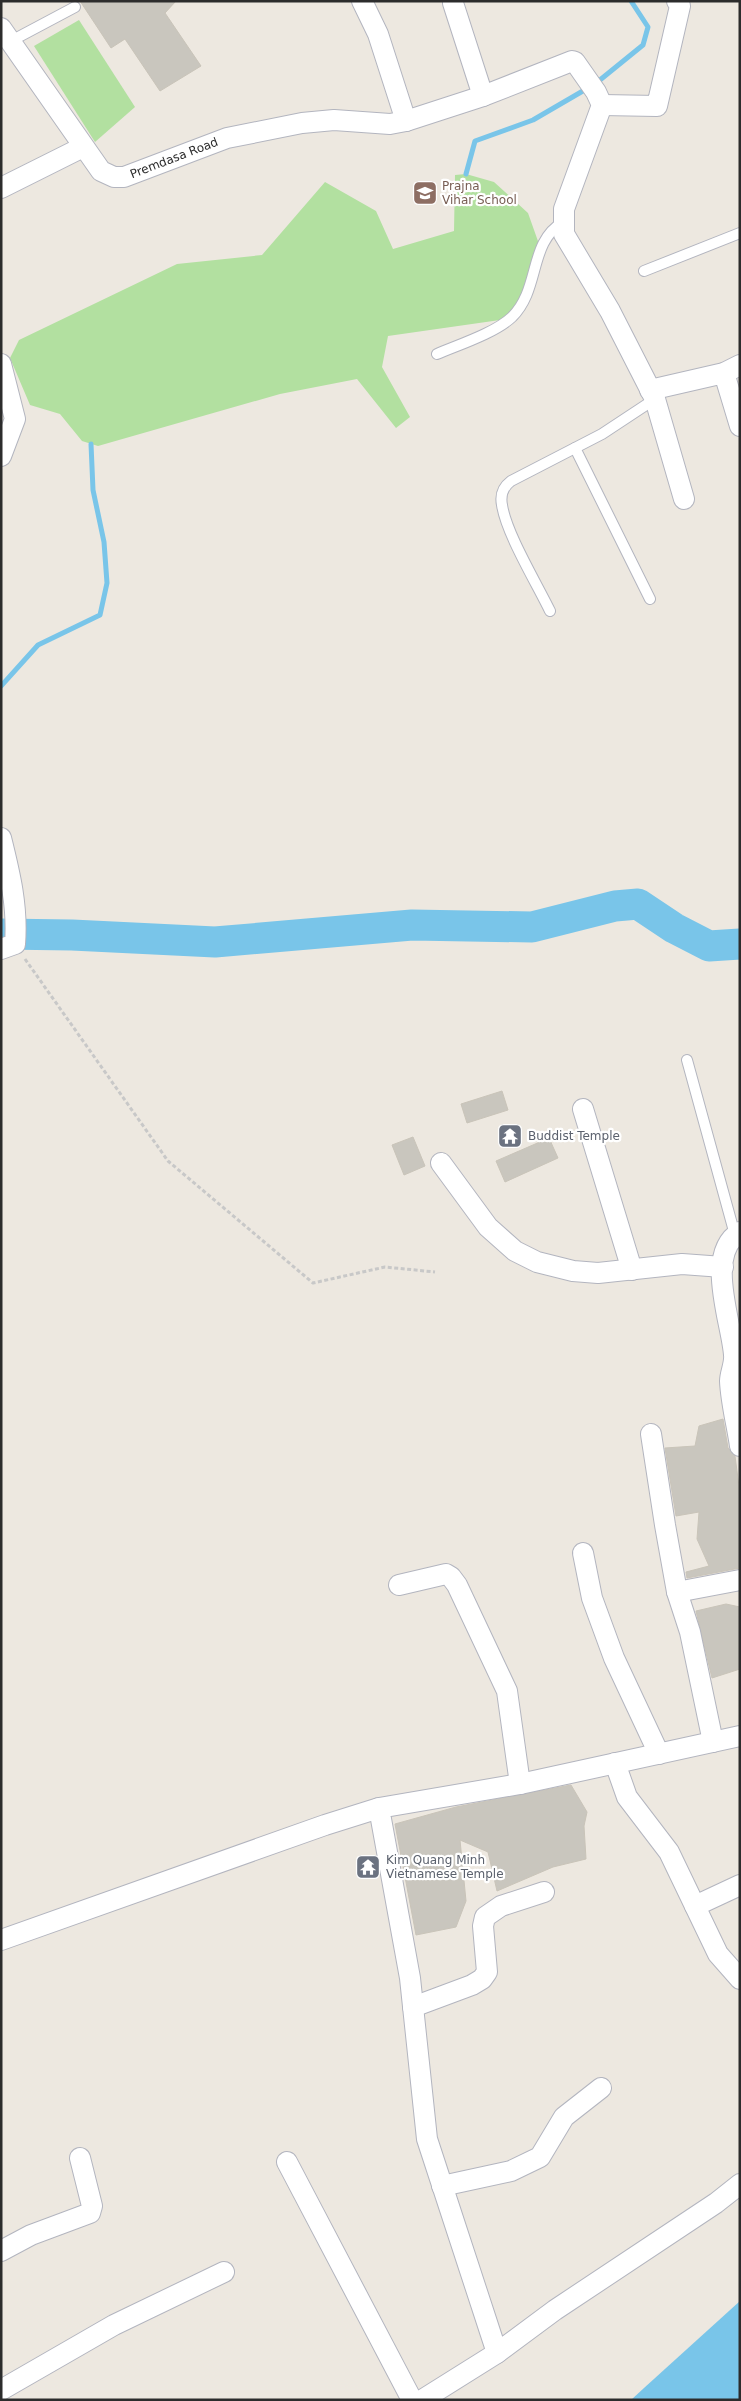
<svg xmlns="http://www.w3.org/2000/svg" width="741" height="2401" viewBox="0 0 741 2401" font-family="'DejaVu Sans',sans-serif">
<rect width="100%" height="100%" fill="#ede8e0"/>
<g fill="#b2e0a0">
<polygon points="79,20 135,107 95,142 34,46"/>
<polygon points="466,174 494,182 528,213 539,244 534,282 525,310 500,320 388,336 382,367 410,417 396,428 357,379 280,394 98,446 82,441 60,414 30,405 10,358 19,340 177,264 262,255 325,182 376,211 393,249 454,231 455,175"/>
</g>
<polygon fill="#79c5e9" points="740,2301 740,2400 631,2400 644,2388"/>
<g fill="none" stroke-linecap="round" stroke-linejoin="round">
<g stroke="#79c5e9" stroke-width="5">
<polyline points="595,84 643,45 648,27 631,1"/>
<polyline points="466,174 475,141 533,120 588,88"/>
<polyline points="1,686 38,645 100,615 107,583 104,542 93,490 91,444"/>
</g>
<polyline stroke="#79c5e9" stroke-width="31" points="1,934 72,935 215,942 412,925 532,927 615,906 638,904 674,928 709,946 740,944"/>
</g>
<g fill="#c9c6be" stroke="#c9c4b9">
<polygon points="80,1 176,1 165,13 201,66 160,91 125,39 111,48"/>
<polygon points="502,1091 508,1110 467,1123 461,1104"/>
<polygon points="413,1137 425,1166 404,1175 392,1145"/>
<polygon points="549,1138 558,1158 505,1182 496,1161"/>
<polygon points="723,1419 728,1448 735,1456 740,1494 740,1568 687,1578 686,1572 709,1566 697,1539 699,1512 676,1516 665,1448 695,1446 699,1426"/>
<polygon points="726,1604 740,1607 740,1669 712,1678 696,1611"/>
<polygon points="571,1785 587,1812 584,1826 586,1859 553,1867 497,1891 488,1852 460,1840 466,1901 456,1927 416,1935 395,1824 456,1807"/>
</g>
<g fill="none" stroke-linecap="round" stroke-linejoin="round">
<defs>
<g id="lane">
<polyline points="11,41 75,7"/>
<polyline points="644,271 740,233"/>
<path d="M437 354C458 345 495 333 512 317 541 288 528 243 563 222"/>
<polyline points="575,448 650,599"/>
<path d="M550 611C537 584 506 533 502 505 500 495 503 487 511 481L602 434 655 399"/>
<polyline points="687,1060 735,1235"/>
</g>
<g id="street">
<polyline points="362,1 378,34 406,121"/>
<polyline points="453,3 483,96"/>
<polyline points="1,28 101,171 114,177 124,177 227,138 302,123 334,120 390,124 406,121 483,96 572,61 575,62 596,92 602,105 564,209 564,234 610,311 655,399 684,499"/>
<polyline points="602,105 657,106 680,6 677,1"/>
<polyline points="1,188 83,147"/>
<polyline points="1,364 15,419 1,456"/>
<polyline points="724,373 740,426"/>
<polyline points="650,390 724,373 740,365"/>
<path d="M1 838C10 874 18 907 15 944L1 949"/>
<polyline points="583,1109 632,1270"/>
<polyline points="441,1163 488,1227 515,1251 537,1262 573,1271 598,1273 682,1264 723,1267"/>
<path d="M740 1232C704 1254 732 1323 734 1355 735 1364 730 1373 730 1381 731 1403 737 1425 740 1446"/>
<polyline points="651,1434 665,1525 677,1592 690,1632 713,1742"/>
<polyline points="583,1553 592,1598 614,1658 659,1754"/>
<polyline points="399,1585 446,1574 451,1577 457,1585 507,1691 520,1784"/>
<polyline points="677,1592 740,1580"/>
<polyline points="740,1736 520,1784 379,1808 410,1978 427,2139 497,2353 555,2310 716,2203 740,2184"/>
<polyline points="615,1763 627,1797 669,1852 718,1954 740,1979"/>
<polyline points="695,1906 740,1885"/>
<polyline points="1,1940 325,1825 379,1808"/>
<polyline points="413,2007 472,1985 482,1979 487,1972 483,1926 485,1917 501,1906 544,1892"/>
<polyline points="287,2162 412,2400"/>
<polyline points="442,2186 511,2171 540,2157 564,2117 601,2088"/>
<polyline points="1,2251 31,2235 90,2213 92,2206 80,2158"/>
<polyline points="1,2390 114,2325 224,2272"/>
<polyline points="422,2400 497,2353"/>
</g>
</defs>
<use href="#lane" stroke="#b3b5bf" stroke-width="12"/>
<use href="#street" stroke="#b3b5bf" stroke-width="22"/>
<polyline stroke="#c8c8c8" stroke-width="3" stroke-dasharray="4 2.5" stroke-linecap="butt" points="25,959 168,1161 313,1283 385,1267 435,1272"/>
<use href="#lane" stroke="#fff" stroke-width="10"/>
<use href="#street" stroke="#fff" stroke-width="20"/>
</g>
<defs>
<symbol id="school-square" viewBox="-11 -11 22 22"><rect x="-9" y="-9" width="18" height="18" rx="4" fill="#8d6e63" stroke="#fff"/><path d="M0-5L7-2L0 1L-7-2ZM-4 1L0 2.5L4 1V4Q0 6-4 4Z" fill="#fff"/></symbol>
<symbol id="temple-square" viewBox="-11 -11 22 22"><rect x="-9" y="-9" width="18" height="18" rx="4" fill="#6b7280" stroke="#fff"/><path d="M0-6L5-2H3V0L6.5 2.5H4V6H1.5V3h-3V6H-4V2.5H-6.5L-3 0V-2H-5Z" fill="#fff"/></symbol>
</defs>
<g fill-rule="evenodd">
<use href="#school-square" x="411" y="179" width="28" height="28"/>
<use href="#temple-square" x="496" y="1122" width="28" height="28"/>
<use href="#temple-square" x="354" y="1853" width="28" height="28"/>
</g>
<g text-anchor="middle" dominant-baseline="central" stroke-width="4.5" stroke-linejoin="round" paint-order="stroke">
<g font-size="12" fill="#2c2c2c" stroke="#fff">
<text transform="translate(174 158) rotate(-21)">Premdasa Road</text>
</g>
<g font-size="12" fill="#785e54" stroke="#fff" text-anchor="start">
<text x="442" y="186">Prajna<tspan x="442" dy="14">Vihar School</tspan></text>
</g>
<g font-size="12" fill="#5b616d" stroke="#fff" text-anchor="start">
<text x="528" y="1136">Buddist Temple</text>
<text x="386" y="1860">Kim Quang Minh<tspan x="386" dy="14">Vietnamese Temple</tspan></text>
</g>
</g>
<rect width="741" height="2401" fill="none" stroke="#2c2c2c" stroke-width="5"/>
</svg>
